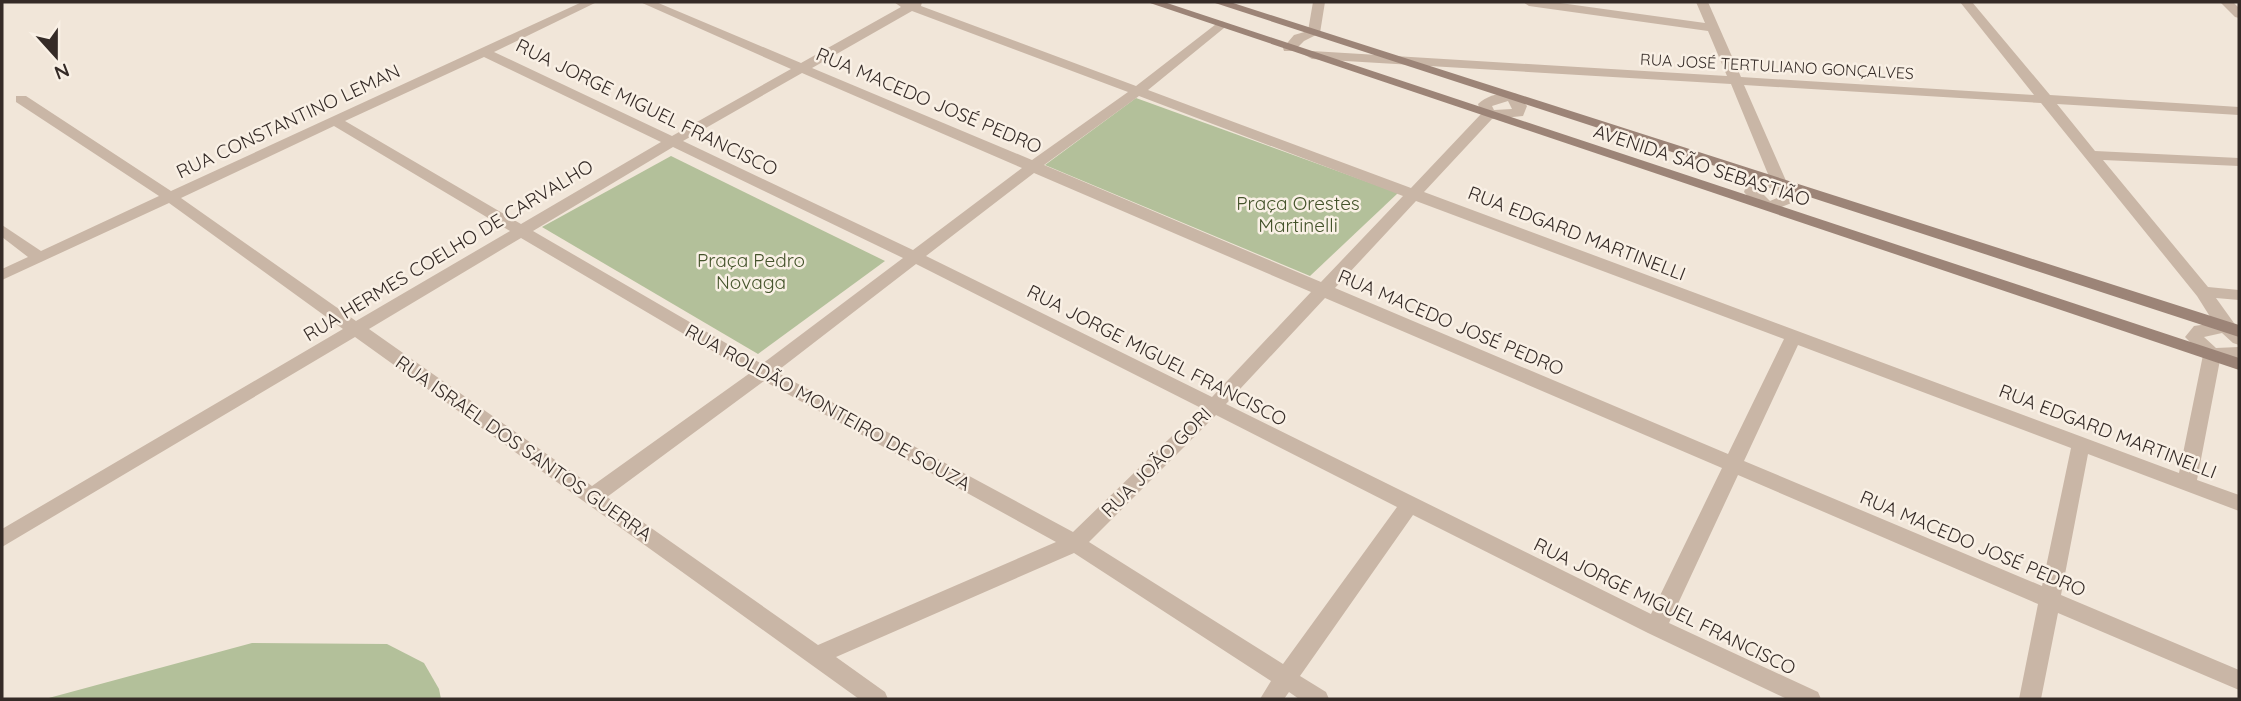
<svg xmlns="http://www.w3.org/2000/svg" width="2241" height="701" viewBox="0 0 2241 701" font-family="Quicksand,sans-serif">
<rect width="100%" height="100%" fill="#f1e6d9"/>
<g fill="#b3c09a">
<polygon points="1136,98 1398,193 1310,276 1045,165"/>
<polygon points="671,156 885,261 758,354 542,227"/>
<polygon points="252,643 387,644 424,663 439,689 441,699 45,699"/>
</g>
<g fill="none" stroke-linecap="round" stroke-linejoin="round">
<g fill="#c9b6a6" fill-rule="evenodd">
<path d="M582 2H597L494 52 672 136 791 69 640 2H656L801 63 901 7 894 2H922L921 6 1136 86 1220 21 1224 22V28L1148 90 1411 188 1481 114 1478 104C1488 95 1503 91 1517 94L1527 106 1523 116 1492 119 1424 192 2179 473 2203 355 2185 337 2194 326 2214 323 2197 296 2041 103 1744 85 1787 183 1800 198 1797 201C1770 211 1765 217 1744 192L1747 183 1770 179 1731 84 1312 59 1305 55 1312 51 1727 76 1708 31 1529 6 1523 2H1553L1705 23 1696 2H1708L1741 77 2034 95 1960 2H1972L2050 95 2239 107V115L2057 104 2095 151 2239 158V166L2103 160 2208 287 2239 290V300L2216 298 2239 330V345L2233 343 2222 333 2204 337 2216 348 2239 347V359L2220 360 2197 480 2239 495V511L2088 454 2061 595 2239 670V690L2058 613 2041 699H2019L2038 604 1738 475 1669 623 1818 692 1821 699H1787L1648 633 1413 515 1300 676 1326 692 1329 699H1299L1289 692 1284 699H1260L1271 681 1074 553 836 657 885 692 888 699H859L355 337 2 547V529L343 329 169 203 2 280V269L28 257 2 237V225L41 251 159 196 16 102V96H26L171 191ZM912 11 1128 92 1032 160 812 68ZM484 57 661 142 521 224 345 121ZM802 73 1022 168 913 250 683 141ZM1139 96 1403 196 1321 282 1044 165ZM1508 101 1512 109 1494 110 1492 106ZM334 126 510 231 356 321 181 198ZM673 147 903 258 762 364 533 231ZM1034 173 1311 292 1212 397 926 256ZM1776 188 1782 196 1770 201 1760 191 1763 188ZM1416 201 1784 339 1728 454 1335 288ZM521 238 750 373 592 486 369 329ZM916 264 1201 408 1073 532 776 372ZM1325 298 1722 468 1651 614 1226 404ZM1798 345 2071 448 2042 586 1744 461ZM764 381 1056 542 818 645 607 497ZM1216 415 1397 507 1283 664 1089 542Z"/>
<polygon points="1313,2 1325,2 1320,33 1304,41 1294,51 1284,51 1283,48 1294,35 1308,31"/>
<polygon points="2220,2 2233,2 2239,8 2239,18 2235,17"/>
</g>
<g fill="#9c8477" fill-rule="evenodd">
<polygon points="1147,2 1164,2 2239,358 2239,370"/>
<polygon points="1212,2 1230,2 2239,325 2239,337"/>
</g>
</g>
<g text-anchor="middle" dominant-baseline="central" stroke-width="5" stroke-linejoin="round" paint-order="stroke">
<g font-size="16" fill="#352b27" stroke="#f9f0e5">
<text transform="translate(1777 66) rotate(3)">RUA JOSÉ TERTULIANO GONÇALVES</text>
</g>
<g font-size="19" fill="#352b27" stroke="#f9f0e5">
<text transform="translate(929 100) rotate(23)">RUA MACEDO JOSÉ PEDRO</text>
<text transform="translate(647 107) rotate(26)">RUA JORGE MIGUEL FRANCISCO</text>
<text transform="translate(288 121) rotate(-25)">RUA CONSTANTINO LEMAN</text>
<text transform="translate(1702 165) rotate(18)">AVENIDA SÃO SEBASTIÃO</text>
<text transform="translate(1577 233) rotate(21)">RUA EDGARD MARTINELLI</text>
<text transform="translate(448 250) rotate(-31)">RUA HERMES COELHO DE CARVALHO</text>
<text transform="translate(1451 322) rotate(23)">RUA MACEDO JOSÉ PEDRO</text>
<text transform="translate(1157 355) rotate(27)">RUA JORGE MIGUEL FRANCISCO</text>
<text transform="translate(828 407) rotate(29)">RUA ROLDÃO MONTEIRO DE SOUZA</text>
<text transform="translate(2108 431) rotate(21)">RUA EDGARD MARTINELLI</text>
<text transform="translate(524 448) rotate(35)">RUA ISRAEL DOS SANTOS GUERRA</text>
<text transform="translate(1156 462) rotate(-45)">RUA JOÃO GORI</text>
<text transform="translate(1973 543) rotate(23)">RUA MACEDO JOSÉ PEDRO</text>
<text transform="translate(1665 606) rotate(26)">RUA JORGE MIGUEL FRANCISCO</text>
</g>
<g font-size="19" fill="#44532b" stroke="#f9f0e5">
<text x="1298" y="203">Praça Orestes<tspan x="1298" dy="22">Martinelli</tspan></text>
<text x="751" y="260">Praça Pedro<tspan x="751" dy="22">Novaga</tspan></text>
</g>
</g>
<rect width="2241" height="701" fill="none" stroke="#352b27" stroke-width="7"/>
<g transform="translate(56 56) rotate(159)" stroke="#f9f0e5" stroke-width="5" paint-order="stroke">
<path d="M0-5L12 26L0 18L-12 26Z" fill="#352b27"/>
<text y="-10" font-size="19" font-weight="bold" text-anchor="middle" fill="#352b27">N</text>
</g>
</svg>
